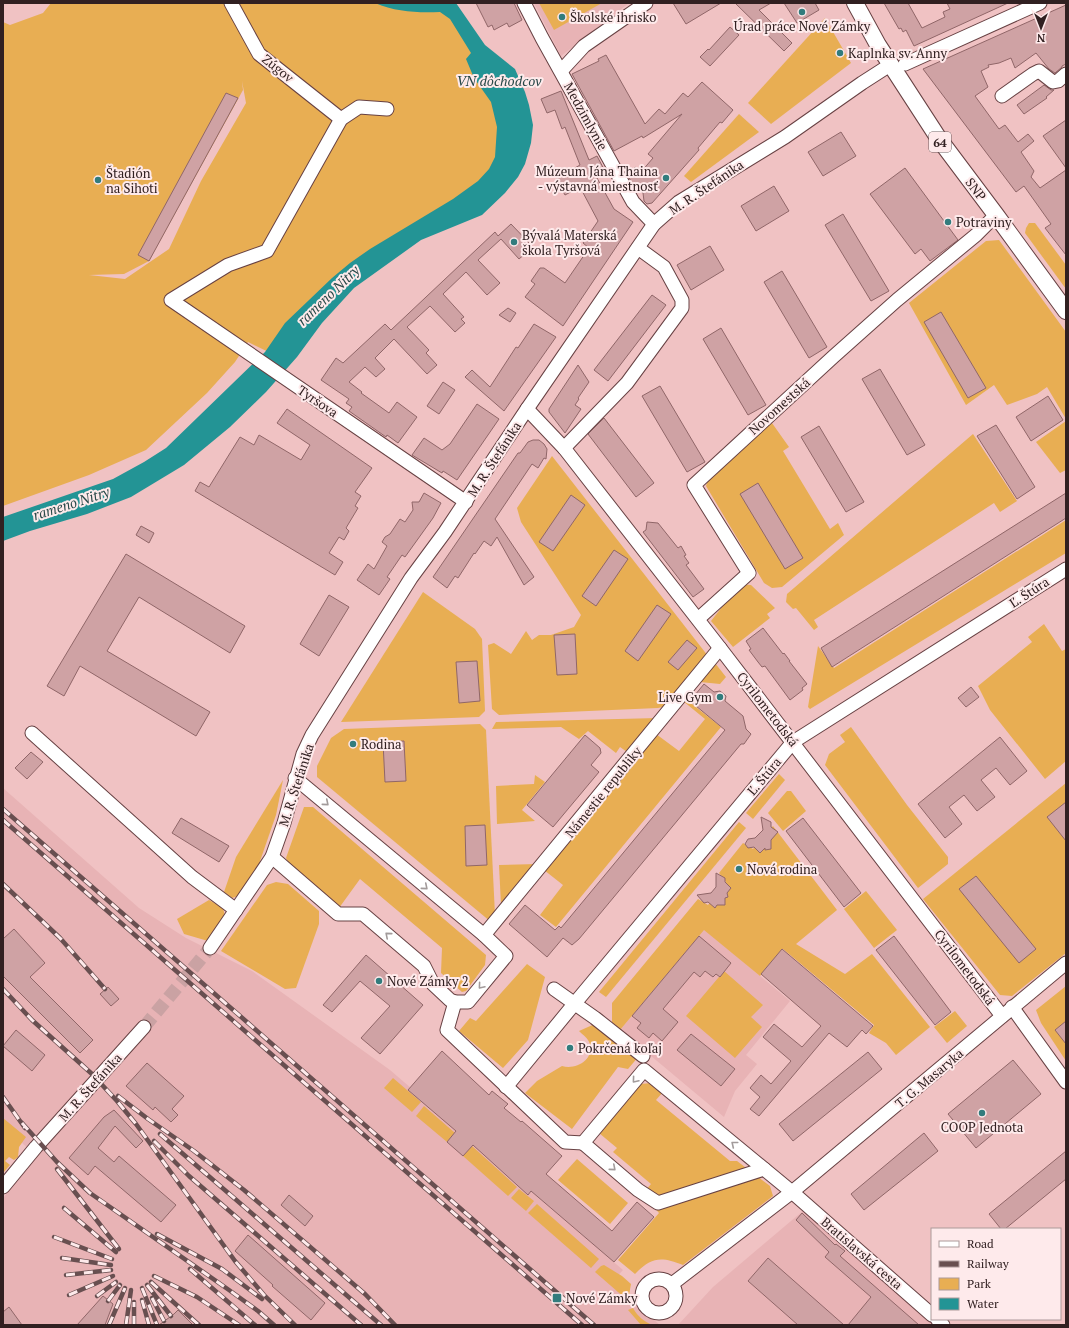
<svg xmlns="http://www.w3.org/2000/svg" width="1069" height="1328" viewBox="0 0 1069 1328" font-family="'PT Serif',serif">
<rect width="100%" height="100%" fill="#f0c2c3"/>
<g fill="#e8b3b5">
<polygon points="534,3 629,3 561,56"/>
<polygon points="3,788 139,908 186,938 252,971 390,1070 623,1270 610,1284 660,1325 3,1325 3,1198 37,1157 3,1125"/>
<polygon points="704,929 790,1001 746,1055 757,1064 735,1091 724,1117 620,1030"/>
<polygon points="804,1210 936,1325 678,1325 713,1287"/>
</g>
<g fill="#e8ae53" fill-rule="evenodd">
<path d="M51 3H441L489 71 506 135 500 167 356 275 281 358 248 342 235 362 207 393 146 450 89 475 3 506V22L10 25 43 13ZM242 81 246 103 201 181 169 249 125 279 89 275 124 274 149 261 243 90Z"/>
<polygon points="539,3 602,3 554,30"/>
<polygon points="825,18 851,63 771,124 748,103"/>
<polygon points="739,114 759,132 691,182 684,176"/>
<polygon points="1029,223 1035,223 1066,265 1066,289 1025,233 1026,228"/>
<polygon points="999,240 1066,332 1066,419 1047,387 1037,394 1007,405 994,385 966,405 909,303 986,241"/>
<polygon points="1066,421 1066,470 1060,473 1036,442"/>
<polygon points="772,423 789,447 783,451 830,529 838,523 844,535 782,587 772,588 764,583 706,486 709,477"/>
<polygon points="973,434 1017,501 1000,512 994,503 814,620 818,627 814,630 796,608 793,609 786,602 787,594"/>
<polygon points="552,456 708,656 667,706 658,708 499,715 492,709 488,645 494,643 511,654 526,631 532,640 539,635 551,635 574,627 581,615 521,522 517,508"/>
<polygon points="1066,520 1066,553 810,709 808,707 818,646 834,668"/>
<polygon points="740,584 751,585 775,608 767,614 770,618 733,647 711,621"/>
<polygon points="423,592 475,629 482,639 485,711 479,717 341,722"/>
<polygon points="1044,624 1062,651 1066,649 1066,761 1045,779 990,710 978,686 1032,642 1028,637"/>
<polygon points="715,663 726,677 720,684 700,682"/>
<polygon points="687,700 721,727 556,927 540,915 563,885 544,870 656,734 679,751 705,719 683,701"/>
<polygon points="658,718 630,754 620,747 616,753 588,731 579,739 561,727 492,729 496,722"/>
<polygon points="480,724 486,730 495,915 491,922 317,777 317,766 331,738 344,729"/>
<polygon points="851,727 907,805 948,857 948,864 918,888 825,765 829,754 845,742 840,735"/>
<polygon points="779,774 785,780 753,819 746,813"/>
<polygon points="535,775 545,782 522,810 535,821 497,824 496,786 534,784"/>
<polygon points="283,780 276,815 259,864 238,896 232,898 224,892 236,857"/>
<polygon points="1066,783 1066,953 1012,996 1000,995 923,899"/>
<polygon points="787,791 791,791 806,811 783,831 768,813"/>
<polygon points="304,807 313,807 486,955 485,965 466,991 462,992 441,973 442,948 360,879 339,908 292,870 286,858"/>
<polygon points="739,822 746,828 606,997 599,992"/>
<polygon points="773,826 837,910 796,944 845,974 872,954 930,1027 896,1055 886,1043 869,1033 874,1025 783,949 760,976 704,930 620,1030 612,1022 612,1003 698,899 708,905 726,882 719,873 743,843 753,849"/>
<polygon points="538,864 501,905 499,865"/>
<polygon points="276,882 288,884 319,911 319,924 296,988 285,989 221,951 267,885"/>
<polygon points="866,891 897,930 874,948 844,909"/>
<polygon points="209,900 223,908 225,916 208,941 184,934 177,919"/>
<polygon points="527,964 545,977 528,1040 503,1068 459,1031 470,1018 476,1021"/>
<polygon points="724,971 763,1005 751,1017 762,1027 735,1058 686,1016"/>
<polygon points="1066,986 1066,1061 1041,1023 1036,1010"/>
<polygon points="955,1011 967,1026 947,1043 934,1027"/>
<path d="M597 1023 639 1056 628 1069 618 1067 572 1129 525 1093 537 1081 562 1066C576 1070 594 1060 590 1044 588 1038 583 1035 579 1031Z"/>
<polygon points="393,1078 421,1102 412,1112 384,1088"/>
<path d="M652 1083 663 1092 656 1100 730 1161H737L770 1186 773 1196 683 1265C661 1256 651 1257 635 1274L618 1260 659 1213 652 1205 645 1191 651 1184 613 1152 617 1148 599 1133 640 1084Z"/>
<polygon points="424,1106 455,1133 447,1142 416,1116"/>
<polygon points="3,1118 26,1137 19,1147 18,1157 14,1160 9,1157 5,1161 10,1165 3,1173"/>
<polygon points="472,1146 517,1187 508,1196 463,1156"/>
<polygon points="577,1159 628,1203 610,1224 558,1180"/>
<polygon points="519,1189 534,1201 526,1211 511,1198"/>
<polygon points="537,1204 599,1259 591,1268 528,1213"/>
<polygon points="604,1265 622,1276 631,1284 629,1295 626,1299 595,1272 601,1266"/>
<path d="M633 1308C638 1317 644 1321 652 1325H641L628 1310Z"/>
</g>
<path fill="#239495" d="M375 3H456L485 45 515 69 525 92 529 105 533 125 531 143 525 164 518 177 505 193 482 215 421 240 354 288 322 323 297 357 266 392 230 427 184 465 131 497 87 514 30 531 3 541V517L113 479 144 462 166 448 265 352 285 323 332 278 350 263 370 249 453 199 478 181 489 169 495 157 497 127 491 102 474 78 466 59 471 53 450 19 440 12C418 13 396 12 375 3Z"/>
<g fill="#cfa2a4" stroke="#906668">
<polygon points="476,3 514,3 522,20 509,27 507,23 494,30 492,25 488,27"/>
<polygon points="673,3 721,3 686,24"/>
<polygon points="735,3 771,3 759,10 792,43 784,51"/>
<polygon points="784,3 815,3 819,10 797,23"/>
<polygon points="884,3 908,3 922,28 945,17 943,12 950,9 947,3 1008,3 914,46 906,30 903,32 901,28 899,29"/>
<polygon points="1066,5 1066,64 1062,66 1062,67 1055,73 1049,69 1036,53 1015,68 1011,58 999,63 988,65 989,67 981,71 988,87 975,96 999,129 1005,125 1018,142 1028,134 1034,141 1021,152 1034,171 1031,177 1040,188 1066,170 1066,255 1045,228 1051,224 1024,186 1016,192 923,69"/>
<polygon points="730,27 739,35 710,66 700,57 708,49 709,50"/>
<polygon points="606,55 645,124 659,109 665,114 683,93 688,97 702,82 733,110 722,123 720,122 698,148 699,150 652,203 647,204 644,201 643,193 632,183 628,176 635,167 641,172 653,158 648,154 682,114 643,138 642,136 614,151 572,74 599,61 598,59"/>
<polygon points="1044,85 1051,90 1054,90 1046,97 1047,98 1024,114 1017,105"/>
<polygon points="561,91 589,160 597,156 606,173 597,178 614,209 633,222 563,326 525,297 535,284 531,281 540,268 544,268 565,283 589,248 583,243 598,221 580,187 565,195 556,179 580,165 565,127 562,129 555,110 547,113 541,99"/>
<polygon points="226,93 238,98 149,261 138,255"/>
<polygon points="1066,120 1066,168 1043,136"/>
<polygon points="841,132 856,156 823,176 808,152"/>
<polygon points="905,168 958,240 930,261 921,249 915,254 870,194"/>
<polygon points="774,186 789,211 756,231 741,206"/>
<polygon points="843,214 889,291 871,301 825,225"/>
<polygon points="511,224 533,247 519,259 501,239 478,260 500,283 487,295 466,272 443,294 464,317 461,319 465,323 455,332 430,306 407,327 429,350 426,353 437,365 427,374 394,339 375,358 385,369 376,377 365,367 349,382 362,392 361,393 389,413 397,402 417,417 398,443 387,435 386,437 349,411 352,407 346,403 349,399 321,380 336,358 343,363 385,324 391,330 495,232 498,236"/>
<polygon points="710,246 724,270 691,290 677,265"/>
<polygon points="782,271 827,347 809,358 764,282"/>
<polygon points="652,295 666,305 608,381 594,370"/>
<polygon points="508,308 516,313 510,322 499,315"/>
<polygon points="941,312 986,388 968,398 924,322"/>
<polygon points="534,324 556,337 504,411 465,377 472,370 490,387 516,347 518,348"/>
<polygon points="721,328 766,405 748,415 703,339"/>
<polygon points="578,365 589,382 578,398 579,399 575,405 581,409 565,433 549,412 549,409"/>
<polygon points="880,369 925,445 907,455 862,379"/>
<polygon points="443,382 455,390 439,414 427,406"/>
<polygon points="660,386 705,462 687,472 642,396"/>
<polygon points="1048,396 1063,420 1031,441 1016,417"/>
<polygon points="477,404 499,419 457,480 443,471 442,473 412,455 424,438 442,450 450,444"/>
<polygon points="287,409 372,468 355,492 361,496 355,506 358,508 346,528 349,531 344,540 339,537 329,553 343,562 335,575 195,491 200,482 209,487 240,437 254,445 259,435 301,460 310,445 277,423"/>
<polygon points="604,418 654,483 636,497 588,434"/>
<polygon points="996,425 1035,487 1017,499 977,436"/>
<polygon points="819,426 864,502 846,512 801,437"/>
<polygon points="533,440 539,440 544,444 547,449 546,459 544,458 538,468 532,464 495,519 534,577 524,585 497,537 491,546 484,541 475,554 474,553 458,578 455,576 447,588 433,577 518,453 520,453 528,442"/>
<polygon points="758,483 803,558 785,569 740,494"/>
<polygon points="424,493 441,503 433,518 405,557 402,555 387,577 390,579 379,595 357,580 368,564 374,569 387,546 382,542 385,537 390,534 400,519 405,522 413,510 412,502 419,502"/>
<polygon points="1066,493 1066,518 832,667 821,648"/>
<polygon points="571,495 585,505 553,551 539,542"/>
<polygon points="647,522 658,523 678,548 681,546 686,555 684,556 689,563 686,565 704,589 693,597 643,532 646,530"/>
<polygon points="141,526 154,533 149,543 136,535"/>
<polygon points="614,550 628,559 596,606 582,596"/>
<polygon points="126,554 245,626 230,653 139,597 107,651 210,712 196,736 80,666 64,696 47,686"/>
<polygon points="329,595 349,607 319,656 300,644"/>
<polygon points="657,605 671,614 638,661 625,651"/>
<polygon points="763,628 783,654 784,653 790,661 789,661 807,684 802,688 803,690 790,700 765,666 762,667 758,662 749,650 751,649 746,641"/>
<polygon points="575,634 577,674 557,675 554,635"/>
<polygon points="687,640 697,648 678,670 668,662"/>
<polygon points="477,661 480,701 459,703 456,662"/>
<polygon points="704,684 714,692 720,691 726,696 725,701 743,716 746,729 751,734 744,744 741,744 579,939 572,945 563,938 547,957 509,924 525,905 555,930 559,926 561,928 725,730 690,701"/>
<polygon points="971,687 979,697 966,707 958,698"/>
<polygon points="585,735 600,748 601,753 591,765 599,772 553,827 527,805"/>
<polygon points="1000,737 1027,771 1010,785 996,768 981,780 995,797 977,811 964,795 949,807 962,824 945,838 918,804"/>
<polygon points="404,741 406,781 385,782 383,742"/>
<polygon points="31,752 43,762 27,779 15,768"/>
<polygon points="1066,802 1066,841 1047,817"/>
<polygon points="761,817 771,822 771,827 778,832 771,840 771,849 765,850 765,848 760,853 754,847 748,848 745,844 748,839 755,838 763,830"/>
<polygon points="181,818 229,846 219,862 172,833"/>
<polygon points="803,818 861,893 844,907 786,831"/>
<polygon points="485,825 487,865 466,866 465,826"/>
<polygon points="716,873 725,878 725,882 731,888 727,893 728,897 725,898 725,905 717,905 715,908 708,902 704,903 697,895 711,893 716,887"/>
<polygon points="976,876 1036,949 1019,963 959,889"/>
<polygon points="14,929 45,963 30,977 93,1040 80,1053 3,976 3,939"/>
<polygon points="699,936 731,963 720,977 716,974 713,977 705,971 700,977 694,972 663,1009 678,1022 662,1041 653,1033 649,1038 637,1028 641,1023 632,1016"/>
<polygon points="894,936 951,1012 935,1025 876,950"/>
<polygon points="782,949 873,1026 866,1034 862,1030 847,1047 829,1033 759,1116 750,1109 760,1097 750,1088 761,1075 771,1084 791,1061 763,1037 774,1024 802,1047 821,1026 761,974"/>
<polygon points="366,955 423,1005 380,1054 361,1038 390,1006 360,981 332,1012 323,1005"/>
<polygon points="108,987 119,999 111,1006 100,994"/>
<polygon points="1066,1021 1066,1044 1055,1030"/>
<polygon points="16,1030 45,1055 32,1071 3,1046"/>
<polygon points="691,1034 735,1069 721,1086 677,1050"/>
<polygon points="442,1051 489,1095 492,1091 503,1100 508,1104 504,1108 521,1122 522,1121 562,1156 546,1174 612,1231 637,1202 654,1217 614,1262 531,1191 528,1195 473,1145 463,1156 447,1142 456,1131 408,1090"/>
<polygon points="868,1052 882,1069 793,1141 779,1124"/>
<polygon points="1013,1060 1041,1094 976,1148 948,1114"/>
<polygon points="147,1063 184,1096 172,1109 178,1115 171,1122 155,1107 153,1110 126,1086"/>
<polygon points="114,1110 143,1141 136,1148 115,1126 98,1148 114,1162 119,1156 176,1205 161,1222 95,1166 88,1175 69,1158 104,1117"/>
<polygon points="924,1133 938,1151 864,1210 851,1194"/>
<polygon points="1066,1151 1066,1179 1005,1229 1001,1229 989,1214"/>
<polygon points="289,1195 313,1216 305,1226 281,1205"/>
<polygon points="802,1213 835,1245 836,1244 845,1251 840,1256 919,1325 848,1325 871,1297 825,1257 829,1252 796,1220"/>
<polygon points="248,1235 325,1303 311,1320 272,1286 273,1285 235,1251"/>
<polygon points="768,1258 844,1325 798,1325 748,1281"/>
<polygon points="103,1296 113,1304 105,1325 77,1325"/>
<polygon points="9,1307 22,1325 3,1325 3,1312"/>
<polygon points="178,1310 193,1325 159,1325 174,1314"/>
</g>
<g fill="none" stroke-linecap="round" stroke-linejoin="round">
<polyline stroke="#caa2a3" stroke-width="13" stroke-dasharray="13 6" stroke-linecap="butt" points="144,1027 210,948"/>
<defs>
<g id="minor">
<polyline points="231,3 259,54 341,119"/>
<polyline points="524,3 542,38 633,202 654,224"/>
<polyline points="905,64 1040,3"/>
<polyline points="561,71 584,46 646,3"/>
<polyline points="1002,96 1033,74 1039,71 1053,82 1058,81 1066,74"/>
<polyline points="387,109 359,107 341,119 267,251 228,265 171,300 466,502"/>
<polyline points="527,409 564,448 720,648 1002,1016"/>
<polyline points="564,448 627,383 682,308 682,300 664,267 638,248"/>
<polyline points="698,619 749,573 694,485 833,357 897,300 976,235 996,215"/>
<polyline points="32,733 192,877 236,910"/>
<polyline points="272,857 338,914 363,914 424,966 433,984 450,1000 455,1002 468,1002 506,956 484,935 295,778"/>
<polyline points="484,935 720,648"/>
<polyline points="210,948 272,857 284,823 303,754 312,735 411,578 445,532 527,409 654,224 679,202 785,137 862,83 890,65"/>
<polyline points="554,989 595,1018 643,1056"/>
<polyline points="455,1002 447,1030 565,1142 583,1143"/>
<polyline points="1012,1007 1066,1082"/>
<polyline points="506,1087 575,1003 793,742 1066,569"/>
<polyline points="583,1143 644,1070 792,1192 932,1315"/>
<polyline points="583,1143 638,1190 658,1203 764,1169"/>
<polyline points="3,1187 36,1147 144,1027"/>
<circle cx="659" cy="1296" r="17"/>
<polyline points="672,1284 792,1192 1066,963"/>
<polyline points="937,1319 943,1325"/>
</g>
<polyline id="major" points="855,3 878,45 939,139 996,215 1066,311"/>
</defs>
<use href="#minor" stroke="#674143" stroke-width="15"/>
<use href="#major" stroke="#674143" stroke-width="18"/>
<use href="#minor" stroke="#fff" stroke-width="13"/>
<use href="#major" stroke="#fff" stroke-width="16"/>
<defs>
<g id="rail">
<polyline points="3,809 594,1325"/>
<polyline points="3,820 582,1325"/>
<polyline points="3,884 60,938 105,989"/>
<polyline points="3,989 32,1020 92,1074 117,1101 136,1124 235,1261 264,1295 295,1325"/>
<polyline points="118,1096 148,1119 194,1151 244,1190 365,1294 395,1325"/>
<polyline points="3,1097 25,1128"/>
<polyline points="22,1123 57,1162 90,1193 229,1290 258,1311 274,1325"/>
<polyline points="160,1134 381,1325"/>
<polyline points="154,1141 189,1176 361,1325"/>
<polyline points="57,1169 119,1249"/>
<polyline points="64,1208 116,1252"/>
<polyline points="157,1234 222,1269 262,1299"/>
<polyline points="54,1237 112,1259"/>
<polyline points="62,1258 111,1265"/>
<polyline points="190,1269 255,1325"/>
<polyline points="66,1275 111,1270"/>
<polyline points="154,1276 197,1297 239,1325"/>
<polyline points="151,1282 199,1325"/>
<polyline points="147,1285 171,1316"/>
<polyline points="142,1288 157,1325"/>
<polyline points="69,1295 113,1276"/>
<polyline points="97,1296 116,1282"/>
<polyline points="152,1298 164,1321"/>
<polyline points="142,1300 149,1325"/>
<polyline points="108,1301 120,1285"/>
<polyline points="109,1325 125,1288"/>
<polyline points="126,1325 131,1290"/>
<polyline points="134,1325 134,1302"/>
</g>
</defs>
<use href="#rail" stroke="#684f50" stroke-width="4.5"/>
<use href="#rail" stroke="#feeaeb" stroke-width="3" stroke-dasharray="9" stroke-linecap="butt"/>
</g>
<defs><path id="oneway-chevron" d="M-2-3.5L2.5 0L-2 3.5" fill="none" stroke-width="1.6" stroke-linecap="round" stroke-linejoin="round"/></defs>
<g stroke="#a29b9b">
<use href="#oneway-chevron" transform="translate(326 803) rotate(40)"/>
<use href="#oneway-chevron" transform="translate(425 887) rotate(40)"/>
<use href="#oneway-chevron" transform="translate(388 935) rotate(-139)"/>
<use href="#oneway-chevron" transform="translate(481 986) rotate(130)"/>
<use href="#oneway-chevron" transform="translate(635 1080) rotate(130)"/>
<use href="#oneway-chevron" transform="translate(734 1144) rotate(-141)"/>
<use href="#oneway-chevron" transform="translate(613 1168) rotate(41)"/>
</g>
<g fill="#327c7d" stroke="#feeaeb" stroke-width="1.5">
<circle cx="802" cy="12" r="4"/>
<circle cx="562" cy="17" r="4"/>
<circle cx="840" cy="53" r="4"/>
<circle cx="666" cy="178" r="4"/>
<circle cx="98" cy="180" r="4"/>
<circle cx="948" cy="222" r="4"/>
<circle cx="514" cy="242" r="4"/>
<circle cx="720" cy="697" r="4"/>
<circle cx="353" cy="744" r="4"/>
<circle cx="739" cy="869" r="4"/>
<circle cx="379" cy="981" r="4"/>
<circle cx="570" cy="1048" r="4"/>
<circle cx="982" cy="1113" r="4"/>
<rect x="552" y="1293" width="10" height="10" rx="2"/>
</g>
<g text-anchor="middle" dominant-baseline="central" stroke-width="4" stroke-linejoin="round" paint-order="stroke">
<rect fill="#feeaeb" stroke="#6e5d5e" stroke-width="1" x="929" y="132" width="22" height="20" rx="3"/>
<g font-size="12" font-weight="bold" fill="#312021">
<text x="940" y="142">64</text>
</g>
<g font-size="13" fill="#312021" stroke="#feeaeb" text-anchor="start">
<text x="570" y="17">Školské ihrisko</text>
<text x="802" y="26" text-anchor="middle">Úrad práce Nové Zámky</text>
<text x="848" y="53">Kaplnka sv. Anny</text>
<text x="658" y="171" text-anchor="end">Múzeum Jána Thaina<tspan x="658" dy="15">- výstavná miestnosť</tspan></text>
<text x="106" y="173">Štadión<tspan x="106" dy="15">na Sihoti</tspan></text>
<text x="956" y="222">Potraviny</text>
<text x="522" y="235">Bývalá Materská<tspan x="522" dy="15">škola Tyršová</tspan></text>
<text x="712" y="697" text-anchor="end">Live Gym</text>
<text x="361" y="744">Rodina</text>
<text x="747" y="869">Nová rodina</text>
<text x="387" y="981">Nové Zámky 2</text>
<text x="578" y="1048">Pokrčená koľaj</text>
<text x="982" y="1127" text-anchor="middle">COOP Jednota</text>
<text x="566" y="1298">Nové Zámky</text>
</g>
<g font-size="13" fill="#312021" stroke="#feeaeb">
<text transform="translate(278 68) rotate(39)">Zúgov</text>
<text transform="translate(586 116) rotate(61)">Medzimlynie</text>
<text transform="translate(706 187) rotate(-34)">M. R. Štefánika</text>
<text transform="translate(976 189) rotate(53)">SNP</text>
<text transform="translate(318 401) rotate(34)">Tyršova</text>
<text transform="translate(779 406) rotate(-42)">Novomestská</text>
<text transform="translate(494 459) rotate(-57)">M. R. Štefánika</text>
<text transform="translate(1029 592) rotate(-33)">Ľ. Štúra</text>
<text transform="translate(768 709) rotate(52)">Cyrilometodská</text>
<text transform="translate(764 776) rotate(-50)">Ľ. Štúra</text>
<text transform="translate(296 785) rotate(-72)">M. R. Štefánika</text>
<text transform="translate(603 792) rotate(-51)">Námestie republiky</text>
<text transform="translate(965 967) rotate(53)">Cyrilometodská</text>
<text transform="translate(929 1078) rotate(-40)">T. G. Masaryka</text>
<text transform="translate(90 1087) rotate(-48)">M. R. Štefánika</text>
<text transform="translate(862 1253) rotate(41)">Bratislavská cesta</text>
</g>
<g font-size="14" font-style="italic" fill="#284848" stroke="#feeaeb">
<text x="499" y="80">VN dôchodcov</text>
<text transform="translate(328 295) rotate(-44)">rameno Nitry</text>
<text transform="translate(71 503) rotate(-18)">rameno Nitry</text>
</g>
</g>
<rect width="1069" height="1328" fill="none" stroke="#312021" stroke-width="8"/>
<rect x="931" y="1228" width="130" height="92" fill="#feeaeb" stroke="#ac999a"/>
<rect x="939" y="1241" width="20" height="6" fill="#ffffff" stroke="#ac999a"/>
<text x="967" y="1248" font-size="12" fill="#312021">Road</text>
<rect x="939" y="1261" width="20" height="6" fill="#684f50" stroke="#ac999a"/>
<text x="967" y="1268" font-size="12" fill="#312021">Railway</text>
<rect x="939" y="1278" width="20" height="12" fill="#e8ae53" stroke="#ac999a"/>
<text x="967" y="1288" font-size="12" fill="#312021">Park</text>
<rect x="939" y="1298" width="20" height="12" fill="#239495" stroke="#ac999a"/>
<text x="967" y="1308" font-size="12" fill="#312021">Water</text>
<g transform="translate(1041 28) rotate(180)" stroke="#feeaeb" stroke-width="3" paint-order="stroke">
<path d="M0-3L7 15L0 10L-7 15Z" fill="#312021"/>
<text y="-6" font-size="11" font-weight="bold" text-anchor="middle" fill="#312021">N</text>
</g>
</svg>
